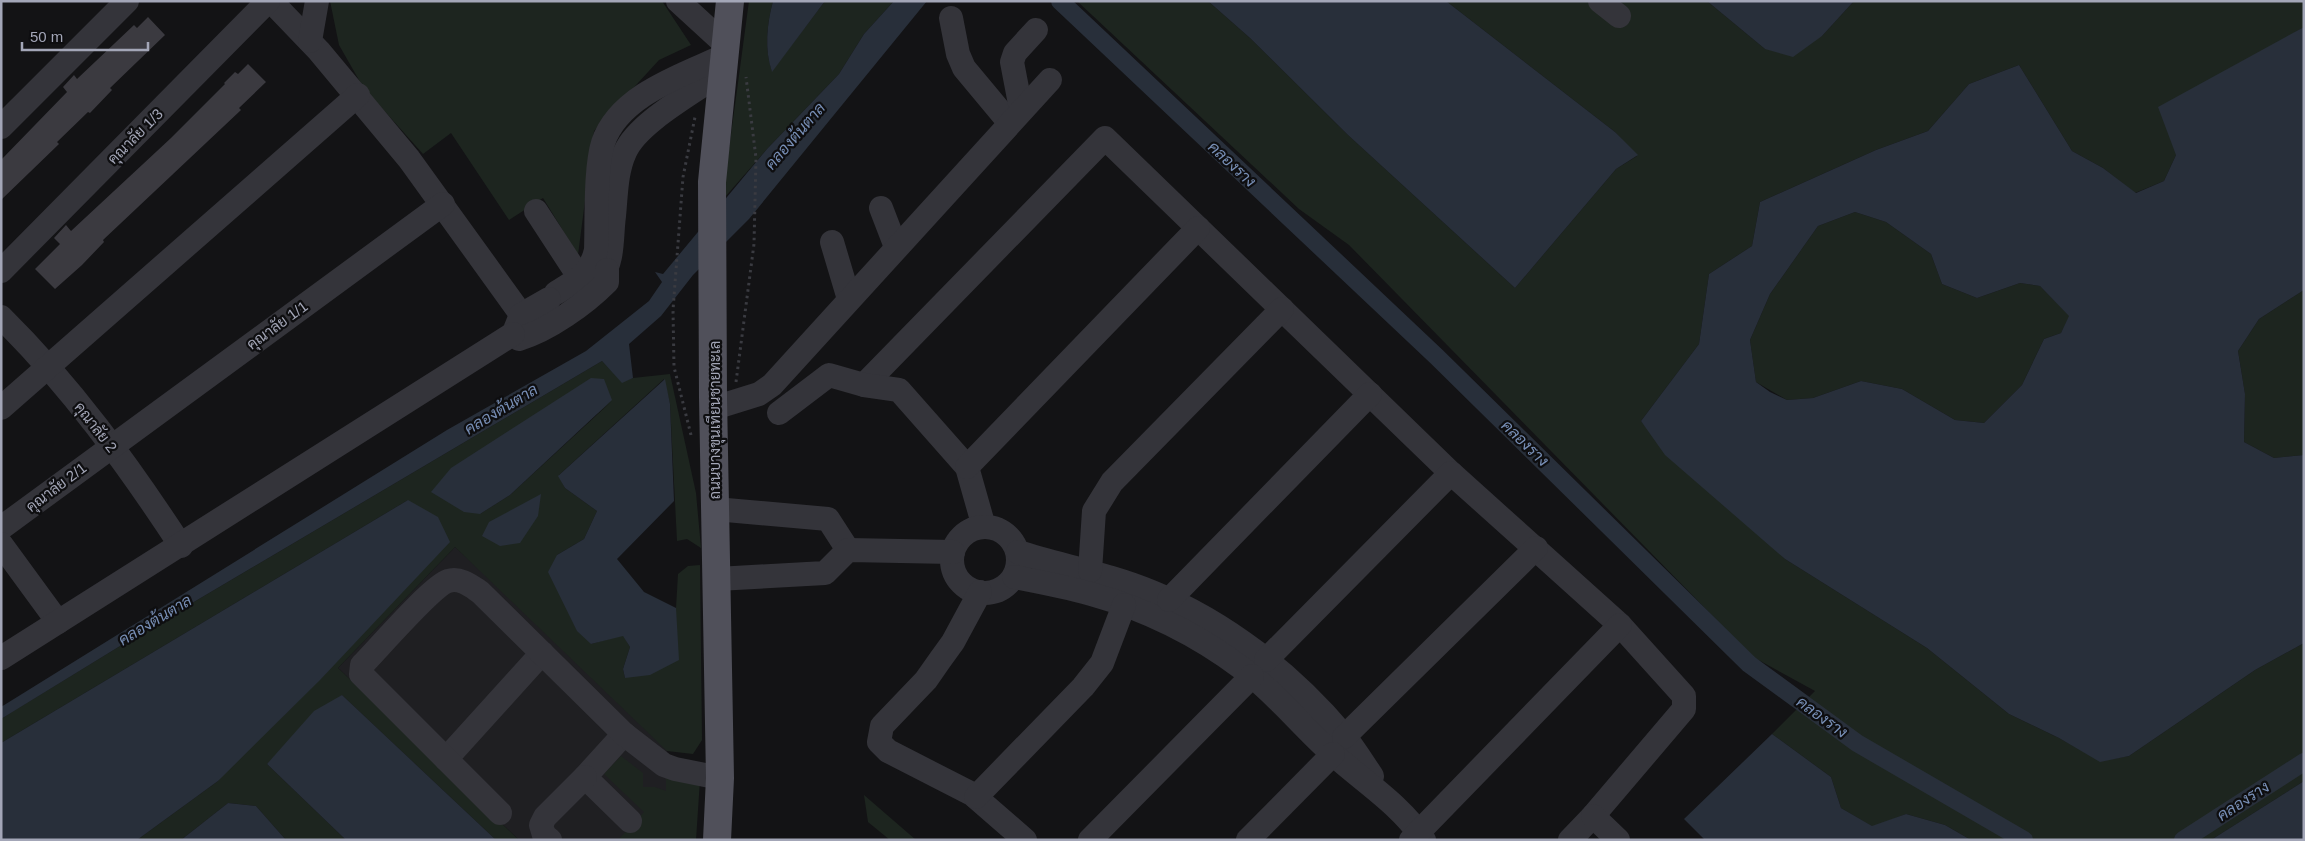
<svg xmlns="http://www.w3.org/2000/svg" width="2305" height="841" viewBox="0 0 2305 841" font-family="Arial,Sarabun,sans-serif">
<rect width="100%" height="100%" fill="#131315"/>
<polygon fill="#1f1f22" points="455,547 667,740 666,840 519,840 338,668"/>
<g fill="#1d251f" fill-rule="evenodd">
<polygon points="330,1 662,1 691,45 659,60 594,131 578,255 543,198 509,220 451,133 423,154 363,87 339,45"/>
<path d="M749 1H773C767 24 764 49 772 71L825 1H894L864 34 839 74 767 149 725 197V179Z"/>
<polygon points="1077,1 1208,1 1250,38 1348,135 1515,288 1616,169 1637,156 1615,132 1446,1 1707,1 1765,49 1822,36 1854,1 2304,1 2304,27 2284,39 2176,155 2164,181 2135,193 2103,168 2072,151 2019,65 1969,84 1928,131 1876,150 1760,202 1752,246 1709,274 1699,344 1641,421 1785,559 1927,648 2009,714 2059,738 2100,761 2129,756 2255,670 2304,643 2304,781 2211,840 1971,840 1945,825 1906,814 1873,827 1841,808 1831,777 1772,734 1815,691 1753,657 1349,245 1299,209"/>
<polygon points="1855,212 1886,222 1931,254 1942,284 1977,298 2020,283 2040,286 2070,316 2061,333 2044,339 2022,385 1984,423 1955,420 1902,389 1861,381 1813,398 1787,400 1756,382 1750,340 1770,294 1818,226"/>
<polygon points="2304,290 2304,455 2274,458 2244,442 2245,394 2238,351 2259,319"/>
<path d="M602 361 622 382 633 378 670 374 696 493 701 548 687 539 677 541 670 404 664 379 559 475 565 488 597 511 584 539 557 555 591 644 623 635 630 647 623 669 625 678 676 608 678 574 688 566 700 565 702 740 693 754 667 751 455 547 338 668 519 840H496L342 695 267 764 346 840H286L256 806 228 803 181 840H137L218 781 408 500 1 743V719L12 712 138 635ZM612 401 510 495 480 514Z"/>
<polygon points="621,756 643,773 643,787 655,787 666,791 666,775 700,780 696,840 618,840 644,812 604,774"/>
<polygon points="864,795 916,840 890,840 868,822"/>
</g>
<g fill="#282f3a" fill-rule="evenodd">
<path d="M773 1H825L772 72C764 49 767 24 773 1Z"/>
<polygon points="894,1 927,1 749,219 693,275 661,316 629,344 633,378 622,383 602,361 138,635 1,719 1,707 447,430 586,351 649,301 662,282 655,272 663,274 767,149 839,74 864,34"/>
<polygon points="1208,1 1446,1 1615,132 1638,155 1616,169 1515,288 1348,135 1250,38"/>
<polygon points="1707,1 1854,1 1822,36 1793,57 1765,49"/>
<path d="M2304 27V290L2259 319 2238 351 2245 394 2244 442 2274 458 2304 455V643L2255 670 2129 756 2100 762 2059 738 2009 714 1927 648 1785 559 1665 455 1641 421 1699 344 1709 274 1752 246 1760 202 1876 150 1928 131 1969 84 2019 65 2072 151 2103 168 2136 193 2164 181 2176 155 2158 107ZM1855 212 1886 222 1931 254 1942 284 1977 298 2020 283 2040 286 2069 316 2061 333 2044 339 2022 385 1984 423 1955 420 1902 389 1861 381 1813 398 1787 400 1770 392 1756 382 1750 340 1770 294 1818 226Z"/>
<polygon points="591,378 604,379 612,400 510,495 480,514 464,512 431,492 451,468"/>
<polygon points="665,379 670,404 674,501 617,559 644,592 676,608 679,660 650,675 625,678 623,669 630,647 623,636 591,644 577,631 548,572 557,555 584,539 597,511 565,488 558,476"/>
<polygon points="541,494 538,516 520,543 500,546 482,536 489,522"/>
<polygon points="408,500 438,517 450,542 320,680 218,781 137,840 1,840 1,743"/>
<polygon points="342,695 496,840 346,840 267,764 314,711"/>
<polygon points="1772,734 1831,777 1841,808 1872,826 1906,814 1945,825 1971,840 1705,840 1684,819"/>
<polygon points="2304,781 2304,840 2211,840"/>
<polygon points="228,803 256,806 286,840 181,840"/>
</g>
<g fill="none" stroke-linecap="round" stroke-linejoin="round">
<g stroke="#282f3a" stroke-width="18">
<polyline points="1060,1 1437,357 1749,664 1857,743 2024,840"/>
<polyline points="2183,840 2304,762"/>
</g>
</g>
<g fill="#3b3a40">
<polygon points="148,17 165,35 110,88 112,90 90,113 88,112 57,142 59,144 1,200 1,160 67,92 63,87 74,75 77,79 134,25 137,28"/>
<polygon points="248,64 266,82 239,108 241,110 103,240 104,242 82,265 55,289 35,269 60,244 54,238 66,225 71,231 171,138 225,84 224,83 235,72 238,74"/>
</g>
<g fill="none" stroke-linecap="round" stroke-linejoin="round">
<g stroke="#3a3b41" stroke-width="3" stroke-dasharray="2.5 4" stroke-linecap="butt">
<polyline points="736,382 754,244 756,158 746,77"/>
<polyline points="691,435 674,367 673,310 683,177 695,117"/>
</g>
<g stroke="#34343a" stroke-width="24">
<polyline points="271,1 319,51 409,159 531,328"/>
<polyline points="678,1 726,45"/>
<polyline points="1600,1 1619,16"/>
<polyline points="951,18 958,54 964,68 1009,122"/>
<polyline points="310,41 317,1"/>
<polyline points="1021,109 1012,62 1015,53 1036,30"/>
<polyline points="1,127 127,1"/>
<polyline points="881,208 896,247"/>
<polyline points="536,211 587,289"/>
<polyline points="832,242 849,299"/>
<polyline points="1,271 268,1"/>
<path d="M601 279C614 259 611 239 614 216 616 196 616 171 625 152 638 122 695 92 722 72"/>
<path d="M556 293C577 279 590 276 596 250 597 221 595 168 603 143 619 95 683 75 724 56"/>
<path d="M1 317C70 385 128 465 181 546"/>
<polyline points="515,330 521,315 549,299"/>
<path d="M519 339C549 330 585 304 607 282V270"/>
<polyline points="864,385 1105,138 1451,473"/>
<polyline points="1,408 358,95"/>
<polyline points="714,408 759,394 772,385 1050,80"/>
<polyline points="779,413 829,375 864,385 899,390 967,467 984,527"/>
<polyline points="967,467 1198,228"/>
<polyline points="715,509 828,519 848,550"/>
<circle cx="985" cy="560" r="33"/>
<polyline points="1,528 443,204"/>
<polyline points="1,544 58,622"/>
<path d="M1018 552C1062 566 1109 574 1152 592 1226 622 1293 675 1344 736 1354 748 1363 763 1372 776"/>
<polyline points="1090,571 1094,511 1112,482 1282,309"/>
<path d="M1014 577C1040 582 1066 587 1091 594 1145 609 1198 635 1243 669 1277 694 1302 727 1334 755 1364 782 1401 805 1424 840"/>
<polyline points="717,579 825,573 848,550 953,552"/>
<polyline points="980,592 953,642 940,660 926,680 882,726 879,742 888,751 972,794 1025,840"/>
<polyline points="1169,600 1370,394"/>
<polyline points="1,658 513,334"/>
<polyline points="1266,660 1451,473 1620,625 1684,696 1684,709 1593,816 1570,840"/>
<polyline points="624,734 585,777 630,821"/>
<polyline points="1344,737 1536,548"/>
<polyline points="446,759 542,653"/>
<polyline points="976,797 1083,687 1102,663 1124,605"/>
<path d="M500 813 361 674 362 665C377 650 432 586 448 581 460 577 471 586 480 592L624 734 664 765 675 769 720 778"/>
<polyline points="1593,816 1618,840"/>
<polyline points="550,840 544,835 541,825 545,817 585,777"/>
<polyline points="1090,840 1252,676"/>
<polyline points="1248,840 1333,754"/>
<polyline points="1411,840 1620,625"/>
</g>
<polyline stroke="#50505a" stroke-width="28" points="717,840 720,778 713,397 712,182 730,1"/>
</g>
<g text-anchor="middle" dominant-baseline="central" stroke-width="4.5" stroke-linejoin="round" paint-order="stroke">
<g font-size="15" fill="#a3a6b7" stroke="#0e0e10">
<text transform="translate(135 136) rotate(-45)">คุณาลัย 1/3</text>
<text transform="translate(277 325) rotate(-36)">คุณาลัย 1/1</text>
<text transform="translate(714 420) rotate(-90)">ถนนบางขุนเทียนชายทะเล</text>
<text transform="translate(96 427) rotate(52)">คุณาลัย 2</text>
<text transform="translate(56 487) rotate(-37)">คุณาลัย 2/1</text>
</g>
<g font-size="16" font-style="italic" fill="#778eb5" stroke="#0e0e10">
<text transform="translate(795 136) rotate(-49)">คลองต้นตาล</text>
<text transform="translate(1232 164) rotate(43)">คลองราง</text>
<text transform="translate(501 409) rotate(-31)">คลองต้นตาล</text>
<text transform="translate(1525 443) rotate(44)">คลองราง</text>
<text transform="translate(155 620) rotate(-31)">คลองต้นตาล</text>
<text transform="translate(1822 717) rotate(36)">คลองราง</text>
<text transform="translate(2243 801) rotate(-33)">คลองราง</text>
</g>
</g>
<rect width="2305" height="841" fill="none" stroke="#a3a6b7" stroke-width="5"/>
<path d="M22 42v8h126v-8" fill="none" stroke="#a3a6b7" stroke-width="2.5"/>
<text x="30" y="42" font-size="15" fill="#a3a6b7" stroke="#0e0e10" stroke-width="4" paint-order="stroke">50 m</text>
</svg>
